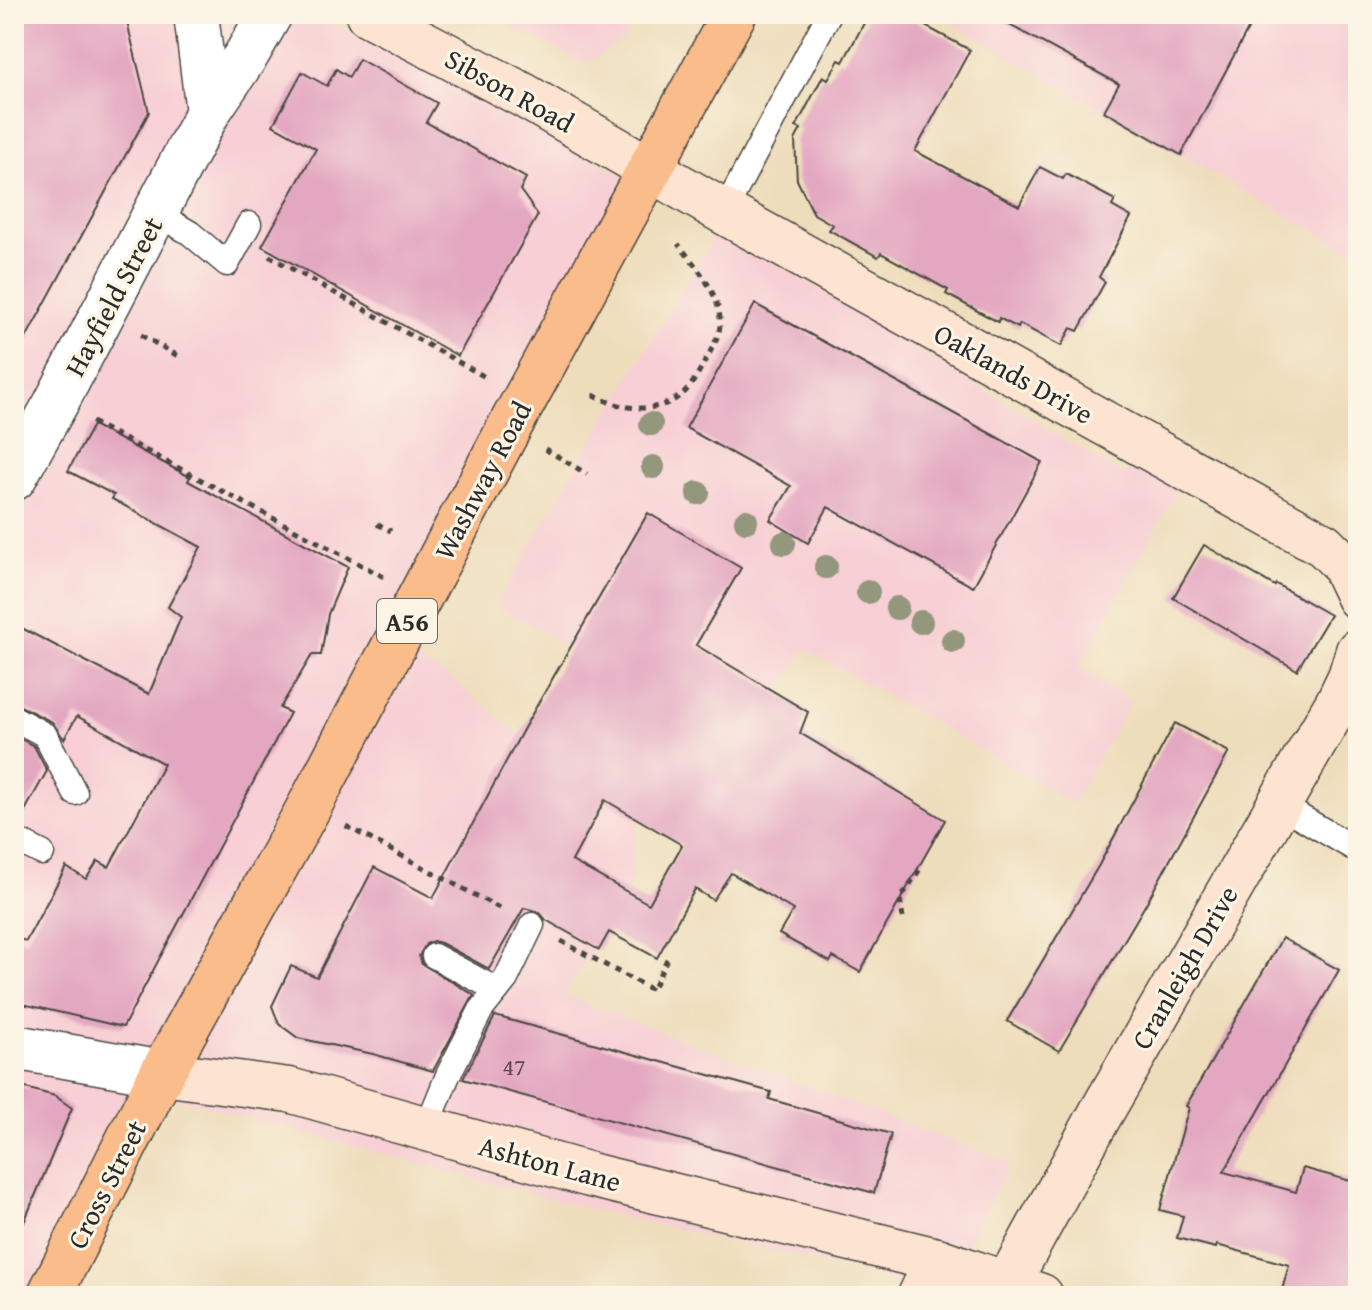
<svg xmlns="http://www.w3.org/2000/svg" width="1372" height="1310" viewBox="0 0 1372 1310" font-family="'Gentium Book Plus',serif">
<rect width="100%" height="100%" fill="#fcf5e5"/>
<filter id="ink" filterUnits="userSpaceOnUse"><feTurbulence type="fractalNoise" baseFrequency=".0125" numOctaves="2"/><feDisplacementMap in="SourceGraphic" scale="16" xChannelSelector="R" yChannelSelector="G"/><feConvolveMatrix kernelMatrix="1 2 1 2 8 2 1 2 1" color-interpolation-filters="sRGB"/></filter>
<filter id="wash" filterUnits="userSpaceOnUse"><feTurbulence type="fractalNoise" baseFrequency=".006" numOctaves="4" result="noise"/><feDisplacementMap in="SourceGraphic" scale="32" xChannelSelector="R" yChannelSelector="G"/><feGaussianBlur stdDeviation="1.8" result="paint"/><feColorMatrix in="noise" values="0 0 0 0 0 0 0 0 0 0 0 0 0 0 0 0 0 1.4 0 .05"/><feComposite in="paint" operator="in"/></filter>
<g filter="url(#wash)">
<rect width="100%" height="100%" fill="#edb"/>
<g fill="#f7cfd4">
<polygon points="14,14 305,14 335,25 635,182 382,641 453,679 520,736 640,805 628,895 564,995 1011,1163 947,1281 896,1283 869,1273 573,1205 152,1092 44,1296 14,1296"/>
<polygon points="486,14 637,14 623,40 586,64"/>
<polygon points="936,14 1358,14 1358,255 1241,190"/>
<polygon points="720,228 1121,474 1146,470 1178,488 1078,668 1131,702 1073,803 805,649 778,694 570,649 496,605 602,422"/>
</g>
<g id="blocks">
<g fill="#e3a7c1" fill-rule="evenodd">
<polygon points="14,14 125,14 149,112 14,360"/>
<polygon points="869,14 903,14 970,50 915,151 1019,206 1040,167 1063,179 1066,174 1115,200 1112,206 1131,217 1099,277 1105,282 1078,331 1071,328 1061,346 1020,324 1018,328 999,318 998,322 946,294 948,290 881,253 878,257 829,230 833,225 814,214 797,180 795,140 801,129 796,127 823,76 828,79 839,60 843,62"/>
<polygon points="989,14 1256,14 1181,155 1104,111 1119,84"/>
<polygon points="359,59 437,103 426,122 526,178 520,190 538,215 458,356 262,246 316,149 273,125 302,72 327,86 336,69 349,77"/>
<polygon points="755,304 1042,462 973,587 828,507 808,543 770,520 791,486 686,428"/>
<polygon points="93,425 190,477 188,481 348,567 328,614 321,655 312,655 280,708 290,713 123,1027 14,1002 14,938 26,941 66,867 86,879 98,861 109,867 164,764 77,716 64,739 52,722 14,703 14,624 149,694 181,617 168,607 201,547 112,499 114,495 68,471"/>
<path d="M648 513 741 568 696 645 808 712 800 733 945 820 860 972 833 957 830 962 779 934 793 910 731 873 713 900 695 889 657 958 609 932 599 950 546 920 539 912 524 908 489 969 441 943 433 941 426 944 419 956 422 964 474 995 433 1071 373 1054 298 1038 279 1024 272 1006 291 966 317 977 374 867 433 898 524 728ZM605 800 682 845 649 904 572 861Z"/>
<polygon points="1204,545 1275,586 1276,584 1330,615 1297,670 1173,598"/>
<polygon points="1175,723 1229,752 1147,902 1059,1051 1007,1021 1099,865"/>
<polygon points="14,735 34,746 47,771 17,825 14,824"/>
<polygon points="1282,938 1339,970 1224,1172 1296,1192 1303,1168 1358,1183 1358,1265 1349,1296 1304,1296 1282,1290 1289,1265 1217,1245 1216,1248 1177,1238 1183,1216 1160,1210 1189,1108 1186,1106"/>
<polygon points="495,1016 771,1092 769,1099 891,1134 874,1193 463,1079"/>
<polygon points="14,1085 55,1096 72,1108 14,1246"/>
</g>
</g>
</g>
<g filter="url(#ink)">
<use href="#blocks" fill-opacity="0" stroke="#484641" stroke-width="2"/>
<g fill="none" stroke-linecap="round" stroke-linejoin="round">
<defs>
<g id="service">
<polyline points="724,212 829,14"/>
<polyline points="156,213 190,233 227,264 249,224"/>
<polyline points="14,718 45,735 75,793"/>
<polyline points="1277,803 1355,849"/>
<polyline points="14,839 42,853"/>
<polyline points="434,956 497,990"/>
<polyline points="426,1129 448,1075 481,1010 506,979 532,925"/>
</g>
<g id="minor">
<polyline points="196,14 208,112"/>
<polyline points="14,478 56,403 208,112 247,54 270,14"/>
<polyline points="14,1047 162,1073"/>
</g>
<g id="secondary">
<polyline points="368,14 523,95 724,212 1324,545 1342,563 1358,597"/>
<polyline points="162,1073 289,1090 590,1175 937,1260 1041,1296"/>
<polyline points="1008,1283 1101,1113 1338,702 1350,677 1358,651"/>
<polyline points="920,1296 937,1260"/>
</g>
<polyline id="trunk" points="49,1296 162,1073 309,807 509,428 734,14"/>
</defs>
<use href="#service" stroke="#484641" stroke-width="27"/>
<use href="#minor" stroke="#484641" stroke-width="47"/>
<use href="#secondary" stroke="#484641" stroke-width="47"/>
<use href="#trunk" stroke="#484641" stroke-width="47"/>
<g stroke="#484641" stroke-width="5" stroke-dasharray="6 6" stroke-linecap="butt">
<polyline points="269,256 487,378"/>
<polyline points="141,335 178,356"/>
<path d="M593 395C622 410 660 416 686 391 693 384 698 373 703 365 709 353 719 339 720 325 722 296 696 266 678 244"/>
<polyline points="92,422 384,577"/>
<polyline points="545,449 587,474"/>
<polyline points="377,524 391,531"/>
<polyline points="346,826 503,910"/>
<polyline points="903,918 900,899 922,866"/>
<polyline points="561,941 652,990 668,957"/>
</g>
<use href="#service" stroke="#fff" stroke-width="24"/>
<use href="#minor" stroke="#fff" stroke-width="44"/>
<use href="#secondary" stroke="#fde4d1" stroke-width="44"/>
<use href="#trunk" stroke="#fabc8b" stroke-width="44"/>
</g>
<g fill="#93977b">
<circle cx="651" cy="424" r="12"/>
<circle cx="653" cy="467" r="12"/>
<circle cx="698" cy="493" r="12"/>
<circle cx="746" cy="521" r="12"/>
<circle cx="784" cy="543" r="12"/>
<circle cx="826" cy="567" r="12"/>
<circle cx="868" cy="592" r="12"/>
<circle cx="897" cy="608" r="12"/>
<circle cx="921" cy="622" r="12"/>
<circle cx="953" cy="641" r="12"/>
</g>
</g>
<g text-anchor="middle" dominant-baseline="central" stroke-width="6" stroke-linejoin="round" paint-order="stroke">
<g font-size="24" fill="#594a50">
<text x="514" y="1066">47</text>
</g>
<rect fill="#fcf5e5" stroke="#6a6863" stroke-width="2" x="377" y="599" width="60" height="44" rx="6"/>
<g font-size="26" font-weight="bold" fill="#2b2b2b">
<text x="407" y="621">A56</text>
</g>
<g font-size="28" fill="#2b2b2b" stroke="#fcf5e5">
<text transform="translate(510 90) rotate(29)">Sibson Road</text>
<text transform="translate(113 296) rotate(-62)">Hayfield Street</text>
<text transform="translate(1014 373) rotate(29)">Oaklands Drive</text>
<text transform="translate(482 480) rotate(-62)">Washway Road</text>
<text transform="translate(1184 967) rotate(-60)">Cranleigh Drive</text>
<text transform="translate(550 1163) rotate(15)">Ashton Lane</text>
<text transform="translate(106 1184) rotate(-63)">Cross Street</text>
</g>
</g>
<rect width="1372" height="1310" fill="none" stroke="#fcf5e5" stroke-width="48"/>
</svg>
